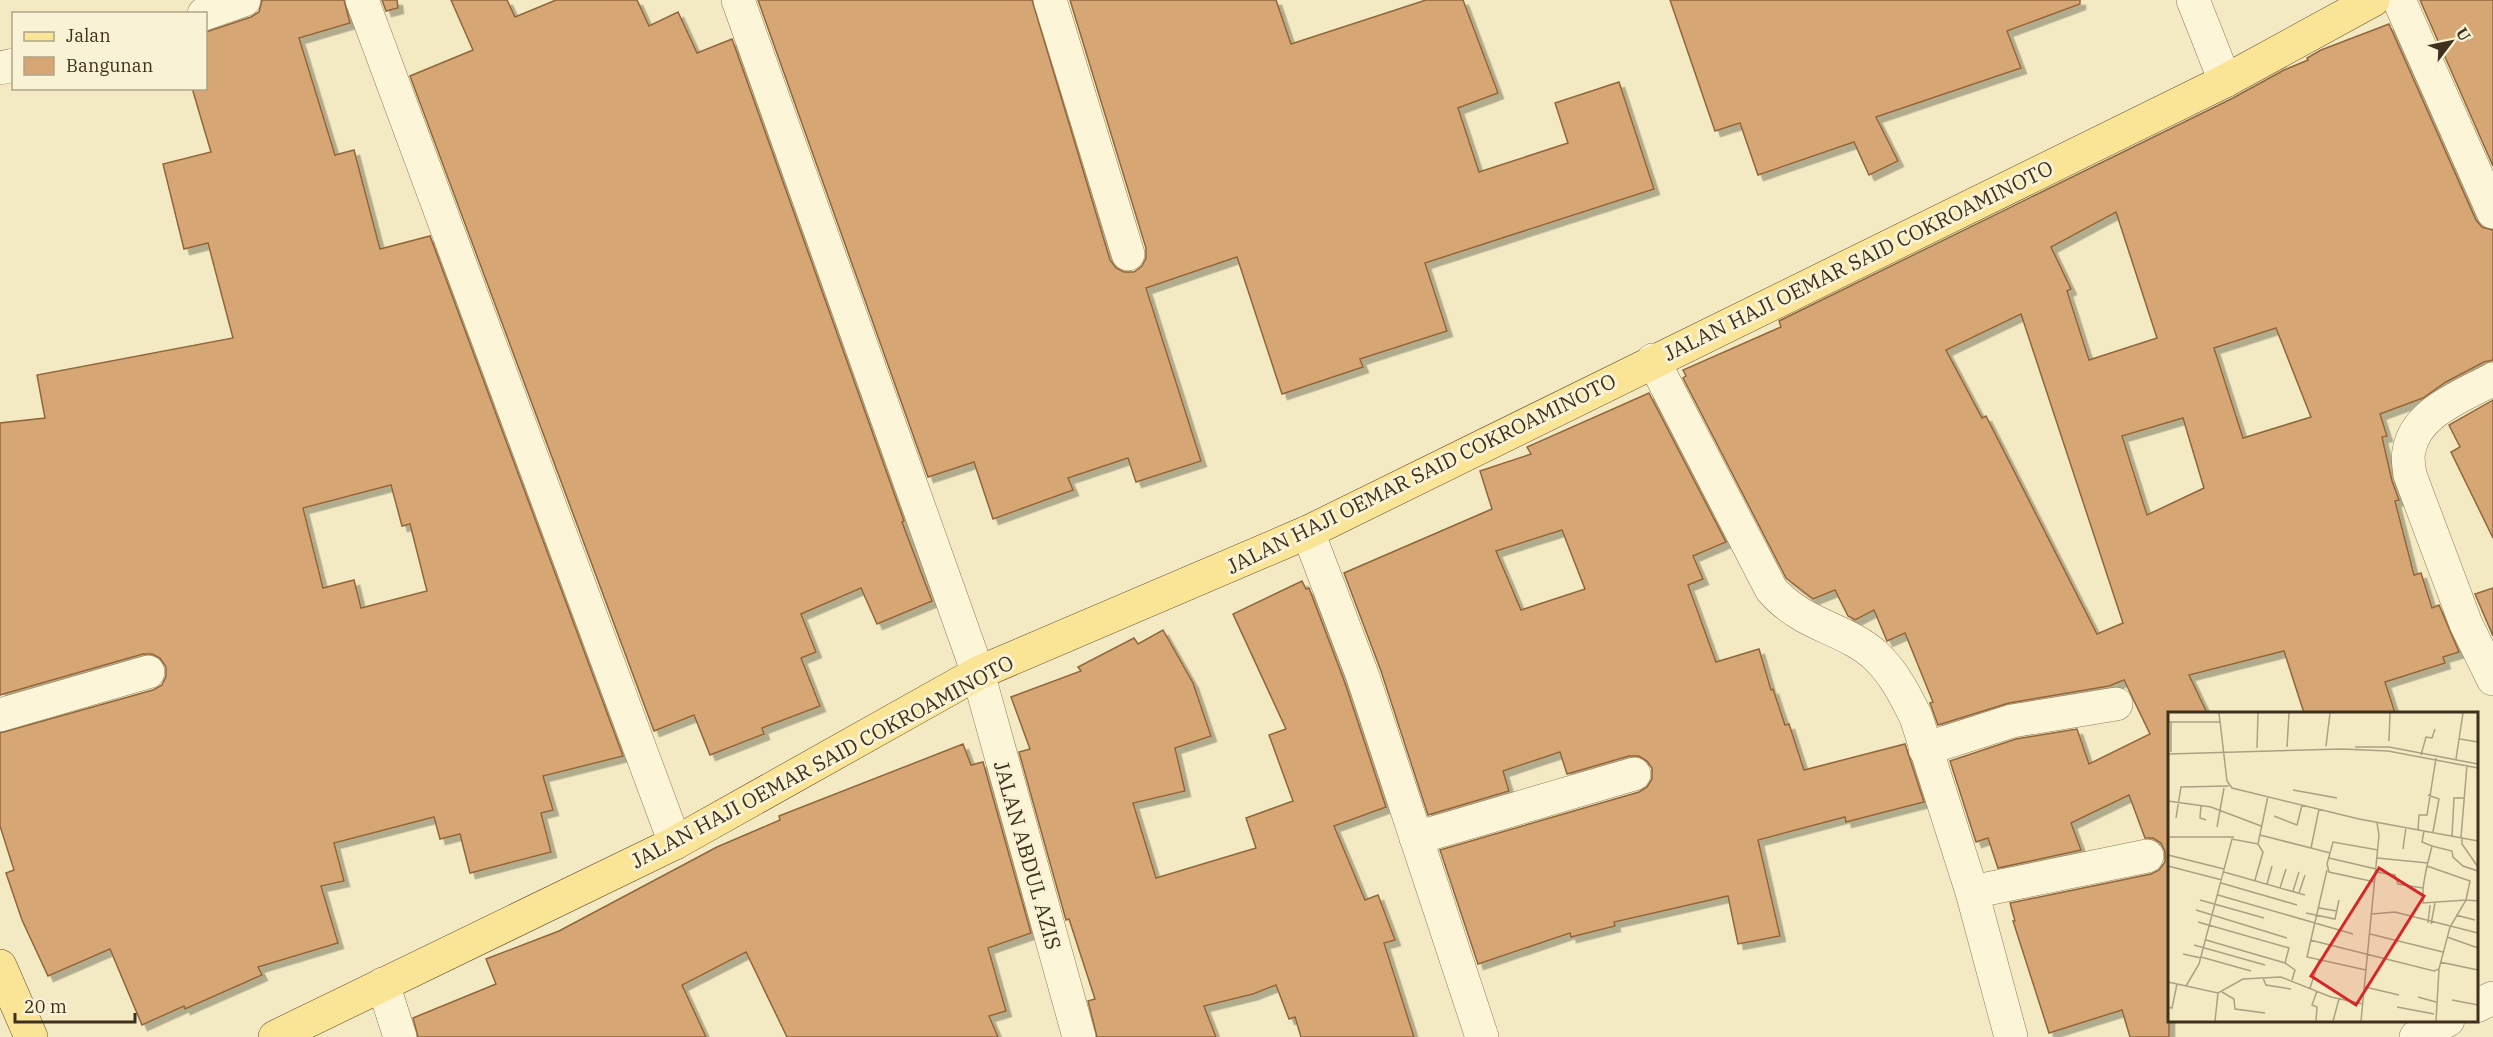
<svg xmlns="http://www.w3.org/2000/svg" width="2493" height="1037" viewBox="0 0 2493 1037" font-family="'IBM Plex Serif',serif">
<defs>
<filter id="shadow"><feDropShadow dx="5.5" dy="5.5" stdDeviation="0" flood-color="#0004"/></filter>
</defs>
<rect width="100%" height="100%" fill="#f3eac3"/>
<g fill="#d6a775" stroke="#92663a" stroke-width="1.5" fill-rule="evenodd" filter="url(#shadow)">
<path d="M262 0H344L350 23 299 38 335 155 354 150 380 249 430 236 623 756 543 776 553 810 541 813 551 852 470 873 460 834 440 839 434 817 334 843 344 881 321 886 338 943 258 967 262 975 185 1009 184 1006 142 1025 110 949 48 976 22 920 6 873 14 870 0 826V733L153 690 162 685 166 676V667L160 658 152 654H143L0 695V423L45 418 37 375 233 338 208 243 184 249 163 164 211 152 192 88H206V32L251 17 259 12ZM391 485 402 526 410 524 427 591 361 608 354 580 323 588 303 508Z"/>
<polygon points="382,0 397,0 398,8 386,11"/>
<polygon points="451,0 507,0 515,17 556,0 637,0 649,26 678,12 697,53 732,39 904,521 902,522 932,601 877,624 861,588 801,614 816,652 801,658 820,706 762,728 764,734 710,755 694,715 654,731 410,76 473,50"/>
<polygon points="758,0 1032,0 1110,260 1116,268 1124,272 1134,272 1142,266 1146,258 1146,248 1070,0 1276,0 1291,44 1426,0 1463,0 1498,93 1458,108 1479,172 1568,143 1555,103 1619,82 1654,189 1425,263 1447,331 1360,359 1363,367 1282,394 1237,257 1146,288 1201,461 1136,482 1128,458 1068,478 1073,490 993,519 974,462 928,477"/>
<polygon points="1670,0 2080,0 2080,4 2007,31 2021,68 1876,117 1898,161 1869,175 1854,142 1758,175 1740,123 1715,131"/>
<polygon points="2420,0 2493,0 2493,166"/>
<path d="M2389 24 2476 220 2482 227 2493 230V360L2484 362 2446 382 2423 398 2380 414 2387 436 2382 437 2392 481 2399 500 2395 501 2414 575 2421 573 2432 608 2439 605 2459 652 2443 657 2445 663 2385 682 2395 713H2304L2284 651 2189 675 2207 713H2169V1037H2130L2122 1010 2049 1033 2013 921H2015L2010 903 2151 874 2159 870 2165 862V852L2161 843 2153 838H2145L2129 795 2071 823 2081 850 1998 868 1988 838 1976 842 1950 761 2016 739 2077 729 2089 764 2150 734 2124 680 2109 686 2009 703 1938 725 1930 703 1933 702 1905 633 1887 641 1874 610 1855 620 1848 616 1835 590 1813 599 1786 578 1683 378 1686 376 1683 370 1781 327 1779 321 2233 98 2284 70 2308 60 2307 58 2321 50ZM2116 212 2157 338 2089 360 2067 291 2071 289 2051 247ZM2021 314 2123 623 2097 634 1986 416 1982 418 1946 350ZM2276 328 2311 417 2243 438 2214 348ZM2183 418 2204 488 2147 515 2122 436Z"/>
<path d="M1649 393 1726 542 1693 556 1703 579 1688 585 1716 662 1759 649 1771 690 1773 689 1785 725 1789 724 1804 770 1905 744 1924 802 1846 822 1845 817 1758 840 1780 936 1738 944 1728 896 1614 922 1615 926 1571 937 1570 933 1478 964 1440 850 1639 792 1647 787 1652 779V768L1647 761 1639 756H1629L1567 774 1560 752 1503 771 1509 791 1428 815 1381 671 1344 573 1492 509 1480 471 1531 454 1527 447ZM1562 530 1585 589 1521 610 1496 551Z"/>
<polygon points="2493,400 2493,538 2451,452 2460,447 2449,425"/>
<polygon points="1302,581 1306,589 1309,588 1345,683 1386,807 1334,826 1365,900 1378,895 1395,940 1384,943 1414,1037 1301,1037 1295,1017 1289,1019 1276,985 1253,994 1204,1006 1216,1037 1097,1037 1088,1001 1095,999 1069,919 1066,920 1019,752 1030,749 1011,697 1081,671 1078,667 1134,638 1138,644 1163,630 1193,683 1211,736 1175,748 1185,791 1133,803 1156,878 1256,848 1246,818 1293,801 1269,735 1286,729 1233,614"/>
<polygon points="2493,588 2493,636 2475,594"/>
<polygon points="963,744 971,765 983,762 1031,933 988,948 1006,1011 989,1016 998,1037 787,1037 746,952 682,985 706,1037 418,1037 413,1018 496,984 486,959 559,931 717,847 780,820 779,816"/>
</g>
<g fill="none" stroke-linecap="round" stroke-linejoin="round">
<defs>
<g id="minor">
<polyline points="362,0 675,843"/>
<polyline points="738,0 978,673 1079,1037"/>
<polyline points="1050,0 1128,254"/>
<polyline points="2193,0 2225,81"/>
<polyline points="2399,0 2493,212"/>
<polyline points="204,14 244,0"/>
<polyline points="0,68 14,65"/>
<path d="M1653 360 1771 589C1802 626 1844 627 1876 656 1894 673 1905 695 1916 717L1972 892 2011 1037"/>
<path d="M2493 379C2463 396 2415 412 2409 451 2407 458 2409 467 2410 475L2466 624 2493 679"/>
<polyline points="1308,532 1363,677 1482,1037"/>
<polyline points="0,715 148,672"/>
<polyline points="1925,749 2012,721 2116,704"/>
<polyline points="1416,838 1634,774"/>
<polyline points="1972,892 2147,856"/>
<polyline points="383,984 400,1037"/>
<polyline points="2476,1006 2493,998"/>
<polyline points="2416,1037 2448,1020"/>
</g>
<g id="major">
<polyline points="0,966 31,1037"/>
<polyline points="275,1037 675,843 978,673 1308,532 2225,81 2373,0"/>
</g>
</defs>
<use href="#minor" stroke="#907b57" stroke-width="34"/>
<use href="#major" stroke="#5e482c" stroke-width="34"/>
<use href="#minor" stroke="#fdf5d8" stroke-width="33"/>
<use href="#major" stroke="#fae597" stroke-width="33"/>
</g>
<g text-anchor="middle" dominant-baseline="central" stroke-width="6" stroke-linejoin="round" paint-order="stroke">
<g font-size="21" fill="#3e301d" stroke="#f9f2d4">
<text transform="translate(1858 260) rotate(-26)">JALAN HAJI OEMAR SAID COKROAMINOTO</text>
<text transform="translate(1421 473) rotate(-26)">JALAN HAJI OEMAR SAID COKROAMINOTO</text>
<text transform="translate(822 761) rotate(-28)">JALAN HAJI OEMAR SAID COKROAMINOTO</text>
<text transform="translate(1028 855) rotate(74)">JALAN ABDUL AZIS</text>
</g>
</g>
<g transform="translate(2168 712)">
<rect width="310" height="310" fill="#f3eac3"/>
<path fill="none" stroke="#aba081" stroke-width="1.5" d="M51 1 59 69 64 76 191 107 310 129M0 10H52M292 27 310 30M221 29 222 1M158 34 162 1M119 35 121 1M187 35H221L310 52M89 36 90 1M3 40V10M0 42 174 37 220 39 310 56M253 43 258 25 264 26 267 17M288 47 295 1M125 78 169 86M260 83 271 87 265 120M0 89 43 95 93 114M33 93 32 106 38 108M106 104 129 113 134 93M8 106 13 75 61 74M49 115 56 76M250 118 251 103H259L268 46M256 119 254 130 264 134 259 154 257 164 255 176V191L298 188 302 169 259 154M92 123 143 136 151 97M284 124 286 86H297M0 125H66M293 125 299 53M294 125V132L310 155M90 132 100 84M264 134 284 139 285 145 295 154 310 159M143 136 162 141M235 137 238 115M0 143 56 157M161 146 208 157M209 146 260 151M0 154 54 168M159 158 139 245 198 258M56 160 137 183M208 160 227 163 230 172 255 176M87 168 95 140 90 132M207 170 161 160 159 152 165 130 210 138M53 171 129 193M99 172 104 154M112 176 118 157M125 179 131 160M131 181 137 163M50 183 185 222M32 188 96 206M151 196 169 199M28 198 119 226M138 201 167 207 171 188M204 202 227 200 310 221M288 203 307 208M30 210 121 236 117 251M260 211 262 193M263 212 267 191M202 222 275 240M279 225 310 236M38 228 117 251 127 258 124 268M142 228 266 259 271 257 282 215 298 188 310 189M26 233 97 253M15 242 33 246M33 245 83 259M272 250 310 258M95 266 98 273 123 277M0 270 50 281 75 267 113 265 163 285 195 292M18 274 31 252 64 127 90 132M197 275 231 283M142 276 151 248M54 280 66 287 67 297 97 301M250 285 268 290M284 288 310 293M0 295 4 296 9 272M229 295 266 302M47 309 50 281M148 309 149 295 144 293 149 279M165 309 171 287M193 309 211 123 209 111M268 309 271 257"/>
<path fill="#d62828" fill-opacity="0.15" stroke="#d62828" stroke-width="3" d="M211 156 256 184 188 293 143 264Z"/>
<rect width="310" height="310" fill="none" stroke="#3e301d" stroke-width="3"/>
</g>
<rect x="12" y="12" width="195" height="78" fill="#f9f2d4" stroke="#aea48b" stroke-width="1.5"/>
<rect x="24" y="32" width="30" height="9" fill="#fae597" stroke="#aea48b" stroke-width="1.5"/>
<text x="66" y="42" font-size="18" fill="#3e301d">Jalan</text>
<rect x="24" y="57" width="30" height="18" fill="#d6a775" stroke="#aea48b" stroke-width="1.5"/>
<text x="66" y="72" font-size="18" fill="#3e301d">Bangunan</text>
<g transform="translate(2451 42) rotate(58)" stroke="#f9f2d4" stroke-width="4.5" paint-order="stroke">
<path d="M0-4.5L10 22L0 15L-10 22Z" fill="#3e301d"/>
<text y="-9" font-size="16" font-weight="bold" text-anchor="middle" fill="#3e301d">U</text>
</g>
<path d="M15 1013v9h120v-9" fill="none" stroke="#3e301d" stroke-width="3"/>
<text x="24" y="1013" font-size="18" fill="#3e301d" stroke="#f9f2d4" stroke-width="4.5" paint-order="stroke">20 m</text>
</svg>
